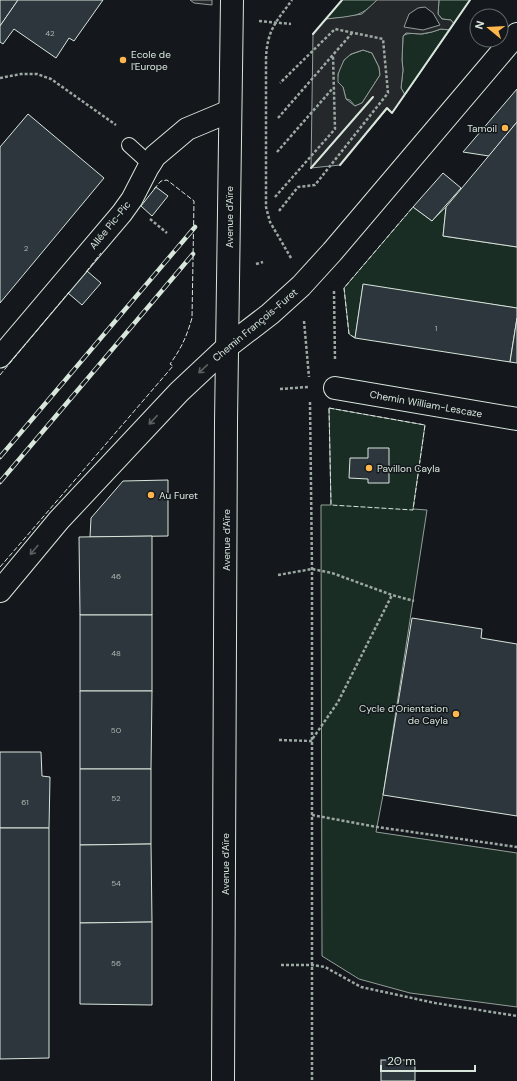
<svg xmlns="http://www.w3.org/2000/svg" width="517" height="1081" viewBox="0 0 517 1081" font-family="'DM Sans',sans-serif">
<rect width="100%" height="100%" fill="#14181c"/>
<g fill="#1a2d24" stroke="#939e99">
<path d="M342 0H377C361 18 349 17 326 19Z"/>
<polygon points="439,0 470,0 454,24 451,20 442,19 438,14"/>
<path d="M441 29 450 30 405 95 401 88 403 70 402 60 403 36C408 32 416 34 422 34 429 33 435 31 441 29Z"/>
<path d="M363 50 372 53 379 67 380 75 362 103 355 106 350 100 346 99 343 87 337 82C338 72 341 60 350 55 353 53 359 52 363 50Z"/>
<polygon points="413,207 432,221 446,207 443,236 517,247 517,308 363,285 355,338 349,334 344,288"/>
<polygon points="329,408 425,425 413,509 427,510 383,795 376,832 517,853 517,1007 410,993 359,979 322,956 321,505 331,505"/>
</g>
<g fill="#24282b" stroke="#939e99" fill-rule="evenodd">
<polygon points="190,0 212,0 212,5 194,3"/>
<path d="M377 0H439L438 14 442 19 451 20 454 24 450 30 441 29 432 32 421 34 406 33 403 36 402 60 403 70 401 88 405 95 392 113 387 109 340 165 311 168 313 34 326 19 344 17 362 14ZM425 7 433 13 440 25 423 30 404 27 409 14 418 8ZM363 50 372 53 379 67 380 75 362 103 355 106 346 99 343 87 338 82V74L344 60 351 54Z"/>
</g>
<g fill="#2c363c" stroke="#d8e6dc">
<polygon points="0,0 18,0 0,26"/>
<polygon points="18,0 103,0 74,41 69,38 56,58 14,29 3,44 0,42 0,26"/>
<polygon points="517,89 517,122 489,156 463,152"/>
<polygon points="28,114 104,178 0,303 0,147"/>
<polygon points="517,122 517,247 443,236 446,207"/>
<polygon points="443,173 461,188 432,221 413,207"/>
<polygon points="156,187 168,196 152,216 141,206"/>
<polygon points="87,271 101,283 82,305 68,293"/>
<polygon points="363,284 517,308 517,318 510,362 355,338"/>
<polygon points="517,318 517,363 510,362"/>
<polygon points="368,448 389,448 389,483 368,483 368,479 349,478 350,458 368,458"/>
<polygon points="168,480 168,536 90,537 91,518 123,481"/>
<polygon points="152,536 152,615 80,615 79,537"/>
<rect x="80" y="615" width="72" height="76"/>
<polygon points="412,618 482,629 481,638 517,644 517,816 383,795"/>
<polygon points="80,691 152,691 151,769 80,769"/>
<polygon points="0,752 41,752 42,776 50,777 49,828 0,828"/>
<polygon points="80,769 151,769 151,844 80,845"/>
<polygon points="0,828 49,828 49,1058 0,1059"/>
<polygon points="151,844 152,922 80,923 80,845"/>
<polygon points="152,922 152,1005 80,1004 80,923"/>
<rect x="381" y="1060" width="34" height="21"/>
</g>
<g fill="none" stroke-linecap="round" stroke-linejoin="round">
<defs>
<polyline id="service" points="129,145 150,164"/>
<polyline id="pedestrian" points="0,357 122,213 132,199 150,164"/>
<g id="minor">
<polyline points="150,164 155,156 187,129 230,111"/>
<polyline points="335,388 517,419"/>
<polyline points="0,591 59,520 179,392 227,347 270,314 301,286 332,252 517,34"/>
</g>
<polyline id="secondary" points="223,1081 226,422 232,0"/>
</defs>
<use href="#service" stroke="#d8e6dc" stroke-width="16"/>
<use href="#pedestrian" stroke="#d8e6dc" stroke-width="23"/>
<use href="#minor" stroke="#d8e6dc" stroke-width="24"/>
<use href="#secondary" stroke="#d8e6dc" stroke-width="24"/>
<g stroke="#9da8a2" stroke-width="2.5" stroke-dasharray="3 2" stroke-linecap="butt">
<polyline points="259,21 291,24"/>
<polyline points="0,78 21,74 37,74 51,79 116,125"/>
<polyline points="278,118 352,33"/>
<polyline points="277,152 333,88"/>
<polyline points="275,197 335,129 333,56"/>
<polyline points="279,211 298,187 315,185 388,93 383,39 335,29 280,83"/>
<polyline points="150,219 167,233"/>
<path d="M291 258 270 222 266 207V59C267 30 276 22 292 0"/>
<polyline points="256,264 263,262"/>
<polyline points="334,291 335,360"/>
<polyline points="304,321 309,377"/>
<polyline points="280,389 308,387"/>
<polyline points="310,402 312,569 312,1081"/>
<polyline points="278,575 312,569 332,573 392,595 414,601"/>
<polyline points="279,740 311,741 338,702 392,595"/>
<polyline points="312,815 377,827 517,847"/>
<polyline points="281,965 312,965 325,967 361,987 435,1003 517,1016"/>
</g>
<use href="#service" stroke="#14181c" stroke-width="14"/>
<use href="#pedestrian" stroke="#14181c" stroke-width="21"/>
<use href="#minor" stroke="#14181c" stroke-width="22"/>
<use href="#secondary" stroke="#14181c" stroke-width="22"/>
<defs>
<g id="rail">
<polyline points="0,457 195,227"/>
<polyline points="0,482 193,254"/>
</g>
</defs>
<use href="#rail" stroke="#d8e6dc" stroke-width="4.5"/>
<use href="#rail" stroke="#14181c" stroke-width="3" stroke-dasharray="9" stroke-linecap="butt"/>
<g stroke="#d8e6dc" stroke-width="1" stroke-dasharray="5 2" stroke-linecap="butt">
<polyline points="86,272 101,253"/>
<polyline points="355,338 349,334 344,288 413,207"/>
<polyline points="0,375 69,292"/>
<polygon points="329,408 425,425 413,510 331,505"/>
<path d="M0 567 173 366 170 364C182 347 186 338 192 318L194 201 167 180 161 181 154 189"/>
</g>
<g stroke="#d8e6dc" stroke-width="2">
<polyline points="313,34 342,0"/>
<polyline points="340,165 387,108 392,113 470,0"/>
<polyline points="311,168 373,97"/>
</g>
</g>
<defs><path id="oneway-shaft" d="M-6 0H5M1.5-3L5.5 0L1.5 3" fill="none" stroke-width="1.6" stroke-linecap="round" stroke-linejoin="round"/></defs>
<g stroke="#59605f">
<use href="#oneway-shaft" transform="translate(203 369) rotate(137)"/>
<use href="#oneway-shaft" transform="translate(153 420) rotate(133)"/>
<use href="#oneway-shaft" transform="translate(34 550) rotate(130)"/>
</g>
<g fill="#ffb74d" stroke="#14181c" stroke-width="1.5">
<circle cx="123" cy="60" r="4"/>
<circle cx="505" cy="128" r="4"/>
<circle cx="369" cy="468" r="4"/>
<circle cx="151" cy="495" r="4"/>
<circle cx="456" cy="714" r="4"/>
</g>
<g text-anchor="middle" dominant-baseline="central" stroke-width="3" stroke-linejoin="round" paint-order="stroke">
<g font-size="8" fill="#adbab4">
<text x="50" y="33">42</text>
<text x="26" y="248">2</text>
<text x="436" y="328">1</text>
<text x="116" y="576">46</text>
<text x="116" y="653">48</text>
<text x="116" y="730">50</text>
<text x="116" y="798">52</text>
<text x="25" y="802">61</text>
<text x="116" y="883">54</text>
<text x="116" y="963">56</text>
</g>
<g font-size="10" fill="#d8e6dc" stroke="#14181c" text-anchor="start">
<text x="131" y="54">Ecole de<tspan x="131" dy="12">l'Europe</tspan></text>
<text x="497" y="128" text-anchor="end">Tamoil</text>
<text x="377" y="468">Pavillon Cayla</text>
<text x="159" y="495">Au Furet</text>
<text x="448" y="708" text-anchor="end">Cycle d'Orientation<tspan x="448" dy="12">de Cayla</tspan></text>
</g>
<g font-size="10" fill="#d8e6dc" stroke="#14181c">
<text transform="translate(229 217) rotate(-90)">Avenue d'Aïre</text>
<text transform="translate(110 225) rotate(-51)">Allée Pic-Pic</text>
<text transform="translate(255 325) rotate(-40)">Chemin François-Furet</text>
<text transform="translate(426 404) rotate(10)">Chemin William-Lescaze</text>
<text transform="translate(226 540) rotate(-90)">Avenue d'Aïre</text>
<text transform="translate(225 864) rotate(-90)">Avenue d'Aïre</text>
</g>
</g>
<g transform="translate(489 28) rotate(288)"><circle r="19" fill="#14181c" stroke="#626a69"/>
<path d="M0-3L7 15L0 10L-7 15Z" fill="#ffb74d"/>
<text y="-6" font-size="11" font-weight="bold" text-anchor="middle" fill="#d8e6dc">N</text>
</g>
<path d="M381 1065v6h94v-6" fill="none" stroke="#d8e6dc" stroke-width="2"/>
<text x="387" y="1065" font-size="12" fill="#d8e6dc" stroke="#14181c" stroke-width="3" paint-order="stroke">20 m</text>
</svg>
